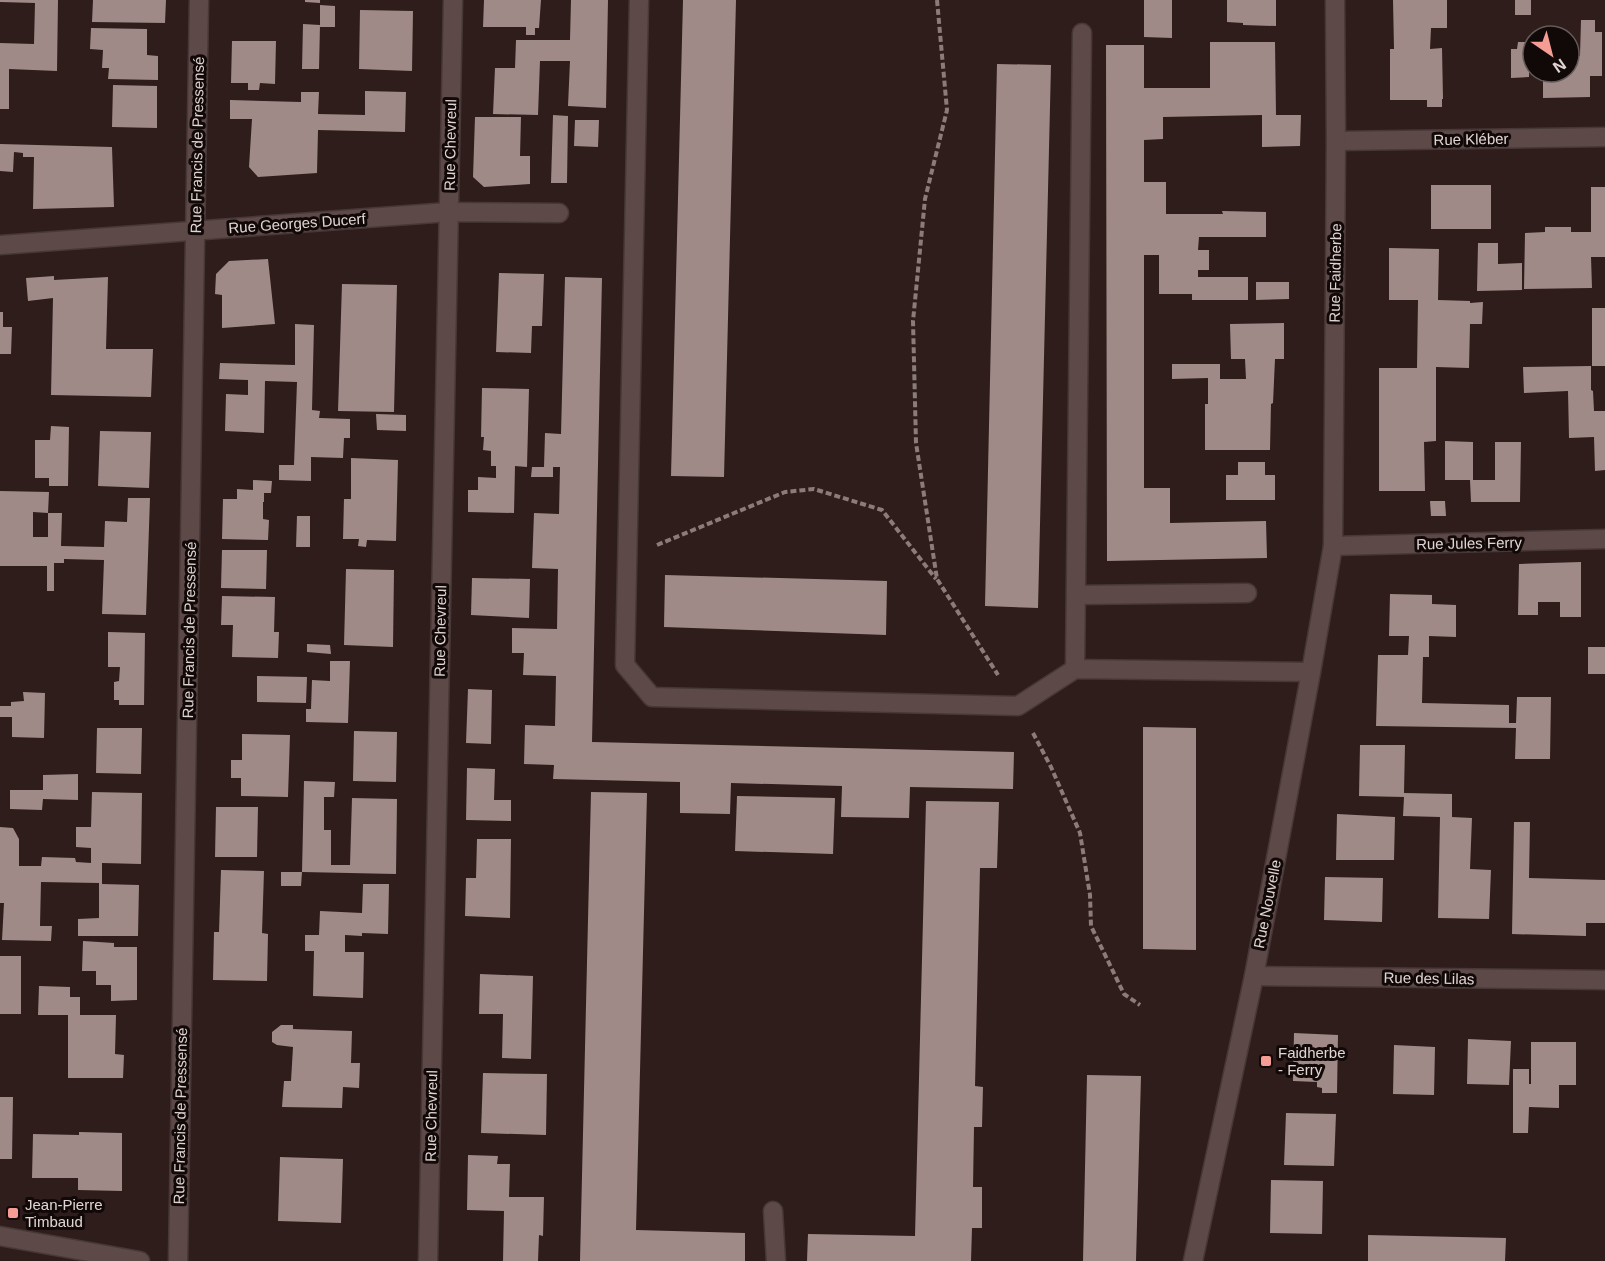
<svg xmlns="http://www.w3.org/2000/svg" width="1605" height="1261" viewBox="0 0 1605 1261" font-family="Helvetica,sans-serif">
<rect width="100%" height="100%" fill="#2e1d1b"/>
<g fill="#a08a87">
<polygon points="0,0 58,0 57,71 9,69 9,109 0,109 0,43 34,44 35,3 0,2"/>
<polygon points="93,0 166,0 165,23 92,22"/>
<polygon points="305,0 320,0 320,3 305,2"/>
<polygon points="484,0 541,0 539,28 535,28 535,35 526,35 526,27 483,27"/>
<polygon points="571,0 608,0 606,108 568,106 570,61 540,61 538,115 493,114 495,68 515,68 516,40 570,40"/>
<polygon points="683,0 736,0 724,477 671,476"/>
<polygon points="1144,0 1172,0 1172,38 1144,37"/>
<polygon points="1227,0 1276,0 1276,26 1243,25 1243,23 1227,22"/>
<polygon points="1393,0 1447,0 1447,28 1431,28 1430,49 1442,48 1443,99 1442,99 1442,107 1427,107 1427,100 1390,100 1390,49 1394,49"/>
<rect x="1515" y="0" width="16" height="15"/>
<polygon points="320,5 335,6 335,27 320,27"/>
<polygon points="360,10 413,11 412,71 359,69"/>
<polygon points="1581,20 1595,20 1595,32 1602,32 1602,76 1590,76 1590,97 1543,98 1543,72 1569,72 1569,57 1580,56"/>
<polygon points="303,24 320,25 319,69 302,69"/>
<polygon points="91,28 147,29 147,55 158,56 158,80 108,79 109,68 102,68 103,50 90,49"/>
<polygon points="232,41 276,41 275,84 260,83 259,90 248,90 248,83 231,83"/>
<polygon points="1210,42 1275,42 1276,115 1301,115 1300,146 1262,147 1262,115 1163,117 1163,139 1144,140 1144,182 1166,182 1166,214 1223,214 1222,211 1266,212 1266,237 1199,237 1198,250 1209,250 1209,270 1198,270 1198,277 1248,277 1248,300 1192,300 1192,294 1159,294 1159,255 1144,255 1144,488 1170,488 1170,523 1266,521 1267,558 1107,561 1106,45 1144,45 1144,88 1210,88"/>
<polygon points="1518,42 1530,42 1529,77 1511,78 1511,49 1517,49"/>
<polygon points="997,64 1051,65 1038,608 985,606"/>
<polygon points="113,85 157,86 157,128 112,127"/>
<polygon points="365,91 406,92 405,132 318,130 317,173 258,177 249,167 252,119 230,119 230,100 301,102 301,92 319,92 318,114 365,115"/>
<polygon points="553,115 568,116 567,183 551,183"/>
<polygon points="475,117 521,117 520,156 530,156 530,184 484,187 473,177"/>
<polygon points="575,120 599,120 598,147 574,146"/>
<polygon points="0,144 112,147 114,207 33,209 34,157 23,157 23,153 14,152 13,172 0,171"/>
<rect x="1431" y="185" width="60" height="44"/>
<polygon points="1591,187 1605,187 1605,257 1591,257 1592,288 1524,289 1525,233 1545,232 1545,227 1571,227 1571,232 1591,232"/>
<polygon points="1478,243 1498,243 1498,264 1522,263 1522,290 1477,291"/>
<polygon points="1389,248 1439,249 1438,300 1470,301 1470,303 1483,302 1482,324 1470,324 1469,368 1436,367 1436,441 1424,442 1425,491 1379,491 1379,368 1417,368 1418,300 1389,300"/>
<polygon points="268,259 275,324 222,328 222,295 215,294 216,274 229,261"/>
<polygon points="499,273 544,274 542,326 532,326 531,353 496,352"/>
<polygon points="54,276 54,280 108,277 106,349 153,349 151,397 51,395 53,298 28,301 26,278"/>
<polygon points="565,277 602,278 592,742 1014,752 1013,789 910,787 909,818 841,817 842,786 731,783 730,814 680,813 680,782 553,779 554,765 524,764 525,725 555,726 556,676 523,675 524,653 512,653 512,628 557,629 558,569 532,568 534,513 559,514 560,467 553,467 553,477 531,477 532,467 544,467 545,433 561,434"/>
<polygon points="1256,282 1289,282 1289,299 1256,300"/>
<polygon points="342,284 397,285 394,412 338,411"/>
<rect x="1592" y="308" width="13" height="58"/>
<polygon points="0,312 3,312 3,327 12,327 11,354 0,354"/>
<polygon points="1284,323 1284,359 1275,359 1273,403 1271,404 1270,450 1205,450 1205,404 1208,404 1208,378 1172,379 1172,364 1220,364 1220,379 1246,379 1245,359 1231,359 1230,324"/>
<polygon points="295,324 314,325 312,410 320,411 319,418 350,419 350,438 344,438 343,458 311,457 311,481 279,480 279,465 294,465 297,382 265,381 264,433 225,431 226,394 248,395 248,380 219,379 220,363 295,365"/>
<polygon points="1591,366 1591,390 1593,391 1594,411 1605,411 1605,470 1595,471 1594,437 1569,438 1568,391 1524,393 1523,367"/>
<polygon points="482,388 529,389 527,467 515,466 514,513 468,512 468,490 478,490 478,477 496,478 496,466 491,466 491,451 483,450 484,437 481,437"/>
<polygon points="376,414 406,415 406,431 377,430"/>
<polygon points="51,426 69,427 68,486 49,486 49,478 35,478 35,440 50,440"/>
<polygon points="100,431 151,432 149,488 98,486"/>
<polygon points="1445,441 1473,442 1473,480 1495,480 1495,442 1521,442 1520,502 1471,502 1470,480 1445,480"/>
<polygon points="351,458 398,460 396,541 367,540 366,547 358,546 359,539 343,539 344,499 351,499"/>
<polygon points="1238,462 1265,462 1265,475 1275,475 1275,500 1226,500 1226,475 1238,475"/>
<polygon points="253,480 272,481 271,493 264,493 264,502 263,502 263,519 269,520 268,540 222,539 223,499 237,499 237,489 253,490"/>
<polygon points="0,491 49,492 48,513 33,512 33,537 48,537 48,513 62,513 61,546 104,547 105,521 127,522 128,498 150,498 146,615 102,614 104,560 64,559 64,563 54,563 54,591 47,591 47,566 0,566"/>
<polygon points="1430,501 1445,501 1446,516 1431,516"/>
<polygon points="297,516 310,516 310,547 296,547"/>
<polygon points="222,550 267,550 266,589 221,588"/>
<polygon points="1581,562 1581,617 1560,617 1560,602 1538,602 1538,615 1518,615 1519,564"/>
<polygon points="346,569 394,570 393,647 344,645"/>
<polygon points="665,575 887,581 886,635 664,627"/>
<polygon points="472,578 530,579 529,618 471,615"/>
<polygon points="1390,594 1432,595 1432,604 1456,605 1456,637 1429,636 1429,657 1423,657 1422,703 1509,705 1509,723 1516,723 1517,697 1551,697 1550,759 1515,759 1516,728 1376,726 1378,655 1408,655 1409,636 1389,636"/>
<polygon points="222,596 275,597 274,632 279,632 278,658 232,657 233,625 221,625"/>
<polygon points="108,632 145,633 144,705 119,705 119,700 114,700 114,682 119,681 120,667 108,667"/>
<polygon points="307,644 330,645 331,654 307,652"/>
<rect x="1588" y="647" width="17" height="27"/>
<polygon points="330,661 350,661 348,723 306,722 306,709 311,709 312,680 330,681"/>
<polygon points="257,676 307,677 306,703 257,702"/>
<polygon points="468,689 492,690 491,744 466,743"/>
<polygon points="23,692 45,693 44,738 12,737 12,717 0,717 0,706 11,706 11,702 24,701"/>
<polygon points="1143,727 1196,728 1196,950 1143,949"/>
<polygon points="97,728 142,728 141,774 96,773"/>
<polygon points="354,731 397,732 396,782 353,781"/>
<polygon points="242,734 290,735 288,797 241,796 241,778 231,778 231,760 242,760"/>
<polygon points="1360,745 1405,745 1404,793 1452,794 1452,817 1472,818 1470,869 1491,870 1489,919 1438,918 1440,817 1403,816 1404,797 1359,796"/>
<polygon points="467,768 495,769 494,800 511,800 511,821 466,820"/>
<polygon points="78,774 78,800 43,799 42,810 10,809 10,790 43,790 43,775"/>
<polygon points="304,781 335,782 334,797 324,797 324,830 331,830 331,865 350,865 352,798 397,799 396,874 302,872"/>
<polygon points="92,792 142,793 141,864 102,863 102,884 139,885 138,936 78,936 78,919 99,918 99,883 41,882 40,926 52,926 51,941 2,940 4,903 0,903 0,827 13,828 19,839 19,866 41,866 42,857 75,858 76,862 91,863 91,848 76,847 76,827 91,827"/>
<polygon points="591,792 647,793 636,1230 745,1233 745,1261 580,1261"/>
<polygon points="737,796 835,798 833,854 735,851"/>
<polygon points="926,801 999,802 997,868 980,868 975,1086 983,1087 982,1127 974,1127 973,1187 982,1187 982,1228 972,1228 971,1261 807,1261 808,1234 915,1236"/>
<polygon points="216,807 258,807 257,857 215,857"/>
<polygon points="1337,814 1395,817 1394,860 1336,860"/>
<polygon points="1514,822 1530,822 1529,878 1605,880 1605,923 1586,923 1586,936 1512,934"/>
<polygon points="477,839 511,839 510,918 465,916 466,878 476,878"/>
<polygon points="221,870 264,871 262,933 268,934 267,981 213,980 214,932 219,932"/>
<polygon points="281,872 302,872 301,886 281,886"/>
<polygon points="1325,877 1383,878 1382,922 1324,920"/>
<polygon points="363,884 389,884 388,934 362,933 362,936 345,935 345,952 364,952 363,998 313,996 314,951 305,951 305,935 319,935 320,911 362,913"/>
<polygon points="83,941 114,943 114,947 137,947 137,1000 111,1001 111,985 96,985 96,971 82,971"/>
<rect x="0" y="956" width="21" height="58"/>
<polygon points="480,974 533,976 531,1059 502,1058 503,1014 479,1014"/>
<polygon points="39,986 70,987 70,997 80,997 80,1015 116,1015 115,1054 124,1055 123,1078 68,1078 68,1015 38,1015"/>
<polygon points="281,1025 293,1025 293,1029 352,1031 351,1063 360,1063 359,1088 343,1087 342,1108 282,1107 284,1081 291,1081 293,1047 277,1045 272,1042 272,1032"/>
<polygon points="1294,1033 1338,1035 1337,1093 1322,1093 1322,1088 1317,1087 1317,1082 1293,1081"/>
<polygon points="1468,1039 1511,1041 1509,1085 1467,1084"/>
<polygon points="1531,1042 1576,1042 1576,1085 1559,1085 1559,1108 1529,1107 1528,1133 1513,1133 1513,1069 1529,1069 1529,1084 1531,1084"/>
<polygon points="1394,1045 1435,1047 1434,1095 1393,1094"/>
<polygon points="483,1073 547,1074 546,1135 481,1133"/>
<polygon points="1087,1075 1141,1076 1136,1261 1083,1261"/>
<polygon points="0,1097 13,1097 12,1159 0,1159"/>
<polygon points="1286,1113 1336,1114 1334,1166 1284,1165"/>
<polygon points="79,1132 122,1133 122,1191 78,1190 78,1178 32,1178 33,1134 79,1135"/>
<polygon points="468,1155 498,1156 497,1164 510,1164 509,1197 544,1197 543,1236 539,1235 538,1261 503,1261 504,1211 467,1210"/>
<polygon points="280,1157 343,1159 341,1223 278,1221"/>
<polygon points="1271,1180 1323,1181 1322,1234 1270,1233"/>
<polygon points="1368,1235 1506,1238 1505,1261 1368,1261"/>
</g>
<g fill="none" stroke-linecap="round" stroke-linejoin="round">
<defs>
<g id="lane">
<polyline points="639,0 625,665 652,697 1018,706 1075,669 1311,672"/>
<polyline points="1076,595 1247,593"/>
<polyline points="1075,669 1082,33"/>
<polyline points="773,1211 776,1261"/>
</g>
<g id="street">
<polyline points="1336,141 1605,137"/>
<polyline points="0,245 449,212 559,213"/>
<polyline points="1333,546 1605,539"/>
<polyline points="1254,976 1605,980"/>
<polyline points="178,1261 199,0"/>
<polyline points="428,1261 453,0"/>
</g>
<g id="secondary">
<polyline points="0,1236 140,1261"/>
<polyline points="1193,1261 1254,976 1311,672 1333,546 1336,141 1335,0"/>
</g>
</defs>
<use href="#lane" stroke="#473837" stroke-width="21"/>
<use href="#street" stroke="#473837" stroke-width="21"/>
<use href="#secondary" stroke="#473837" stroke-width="21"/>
<g stroke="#8b7c7a" stroke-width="4" stroke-dasharray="6 3" stroke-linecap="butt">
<polyline points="937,0 947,110 925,199 913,321 916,443 937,579 998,675"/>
<polyline points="657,545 785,492 814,489 882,510 936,579"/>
<polyline points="1033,733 1051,767 1080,833 1090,895 1091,926 1124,994 1140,1005"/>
</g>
<use href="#lane" stroke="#5d4947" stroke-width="18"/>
<use href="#street" stroke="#5d4947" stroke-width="18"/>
<use href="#secondary" stroke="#5d4947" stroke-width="18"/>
</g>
<g fill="#f59c94" stroke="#110908" stroke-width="2">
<rect x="1260" y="1055" width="12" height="12" rx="3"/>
<rect x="7" y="1207" width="12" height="12" rx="3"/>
</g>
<g text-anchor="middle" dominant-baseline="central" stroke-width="6" stroke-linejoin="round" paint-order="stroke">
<g font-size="15" fill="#e1d5d3" stroke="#110908">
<text transform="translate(1471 139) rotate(-1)">Rue Kléber</text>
<text transform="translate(197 145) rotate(-89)">Rue Francis de Pressensé</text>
<text transform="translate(450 145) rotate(-89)">Rue Chevreul</text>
<text transform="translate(297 223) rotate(-4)">Rue Georges Ducerf</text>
<text transform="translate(1335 273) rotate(-89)">Rue Faidherbe</text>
<text transform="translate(1469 543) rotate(-1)">Rue Jules Ferry</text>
<text transform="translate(189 630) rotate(-89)">Rue Francis de Pressensé</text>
<text transform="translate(440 631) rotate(-89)">Rue Chevreul</text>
<text transform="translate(1267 904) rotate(-79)">Rue Nouvelle</text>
<text transform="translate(1429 978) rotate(1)">Rue des Lilas</text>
<text transform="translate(180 1116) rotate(-89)">Rue Francis de Pressensé</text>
<text transform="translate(431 1116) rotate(-89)">Rue Chevreul</text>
</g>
<g font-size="15" fill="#e1d5d3" stroke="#110908" text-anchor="start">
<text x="1278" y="1052">Faidherbe<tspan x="1278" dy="17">- Ferry</tspan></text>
<text x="25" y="1204">Jean-Pierre<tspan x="25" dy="17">Timbaud</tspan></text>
</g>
</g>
<g transform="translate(1551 54) rotate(145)"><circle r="28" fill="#110908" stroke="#645b59" stroke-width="1.5"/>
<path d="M0-4.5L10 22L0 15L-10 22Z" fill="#f59c94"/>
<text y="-9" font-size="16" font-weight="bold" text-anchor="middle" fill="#e1d5d3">N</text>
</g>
</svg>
